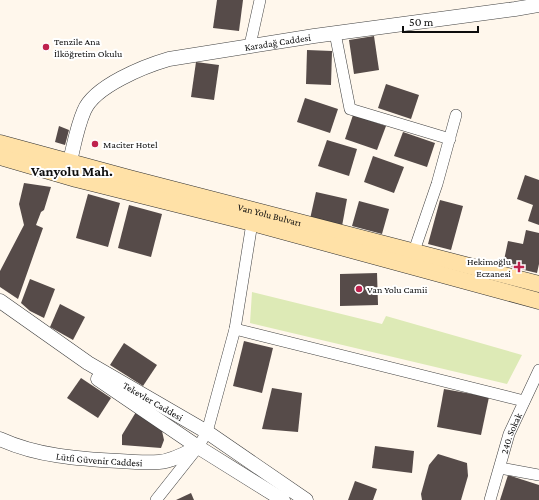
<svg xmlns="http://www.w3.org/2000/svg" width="539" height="500" viewBox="0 0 539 500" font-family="'Crimson Pro',serif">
<rect width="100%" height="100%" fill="#fff7ec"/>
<polygon fill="#ddeab6" points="252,292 382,324 386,316 522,355 507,384 250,323"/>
<g fill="#564b49">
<polygon points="217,0 243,0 239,31 213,28"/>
<polygon points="374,36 379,70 354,74 349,40"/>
<polygon points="307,50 332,51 331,85 306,84"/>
<polygon points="196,62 219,65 214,100 191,97"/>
<polygon points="386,84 419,95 411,119 378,108"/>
<polygon points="305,98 338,109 330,133 297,122"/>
<polygon points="353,115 386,126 377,150 345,139"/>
<polygon points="59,126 69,130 65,145 55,142"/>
<polygon points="403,132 435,143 427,167 394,156"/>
<polygon points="327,140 357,149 349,176 318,166"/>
<polygon points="373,156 404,167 394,193 364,182"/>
<polygon points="525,175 539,180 539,225 528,221 533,205 517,199"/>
<polygon points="24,183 51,187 44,210 41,212 36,225 43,228 18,299 0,287 0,271 24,225 19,204"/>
<polygon points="316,192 347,199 342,226 310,219"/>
<polygon points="88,194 120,203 108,247 76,238"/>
<polygon points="440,200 463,206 451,250 428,244"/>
<polygon points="359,201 389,209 382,234 352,226"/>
<polygon points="129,205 162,214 151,257 118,248"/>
<polygon points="526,230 539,233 539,264 537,273 503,265 508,241 523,244"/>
<polygon points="377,273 378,305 340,306 340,274"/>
<polygon points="30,279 55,289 44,318 30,311 21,303"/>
<polygon points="60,304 85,317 73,340 50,327"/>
<polygon points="244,341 273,348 262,393 233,386"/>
<polygon points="124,343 157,365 143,386 110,365"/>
<polygon points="81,378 111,398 98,418 67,398"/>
<polygon points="272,388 302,393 298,432 262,429"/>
<polygon points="444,389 489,397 481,435 437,427"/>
<polygon points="136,412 162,431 164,440 161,448 122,445 122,435"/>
<polygon points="375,446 414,451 412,473 372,468"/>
<polygon points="438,454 467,463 468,476 461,500 422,500 421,494 429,465"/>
<polygon points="508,475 539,485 539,500 500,500"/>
<polygon points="355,481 377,489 373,500 348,500"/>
<polygon points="191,493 194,500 176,500"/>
</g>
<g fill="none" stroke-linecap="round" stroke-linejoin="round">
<defs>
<g id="minor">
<polyline points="335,33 350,109 450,139"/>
<polyline points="250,45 260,0"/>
<polyline points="414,251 437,184 456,115"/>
<polyline points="235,329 524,401"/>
<polyline points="500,468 539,475"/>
<polyline points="156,500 198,447 207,432 235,329 252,223"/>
<path id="s1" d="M490 500 509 434 539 370"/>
</g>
<g id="tertiary">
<path id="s2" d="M70 161C74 145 77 127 84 111 94 86 145 66 169 59L314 36 515 9 539 5"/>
<path id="s3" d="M0 301 88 363 207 432 306 500"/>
<polyline points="98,379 198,447 283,500"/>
<path id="s4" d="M0 439C37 456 79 459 119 461 132 462 146 463 159 462 173 461 186 453 198 447"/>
</g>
<g id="secondary">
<path id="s5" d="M0 143 129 178 539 284"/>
<polyline points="0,157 76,179 252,223 539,301"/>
</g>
</defs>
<use href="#minor" stroke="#404040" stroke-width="12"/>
<use href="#tertiary" stroke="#404040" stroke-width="15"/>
<use href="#secondary" stroke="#2f2f2f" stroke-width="17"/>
<use href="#minor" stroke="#fff" stroke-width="11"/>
<use href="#tertiary" stroke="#fff" stroke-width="14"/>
<use href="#secondary" stroke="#ffe1a7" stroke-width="16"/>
</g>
<g fill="#bf224e" stroke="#fff" stroke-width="1.5">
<circle cx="46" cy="47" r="4"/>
<circle cx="95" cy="144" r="4"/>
<path d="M517 261h4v4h4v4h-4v4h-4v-4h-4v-4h4z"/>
<circle cx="359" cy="289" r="4"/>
</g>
<g text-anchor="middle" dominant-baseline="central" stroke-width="4" stroke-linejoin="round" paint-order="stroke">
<g font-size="10" fill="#0d0d0d" stroke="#fff" text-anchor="start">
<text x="54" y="41">Tenzile Ana<tspan x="54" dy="12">İlköğretim Okulu</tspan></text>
<text x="103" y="144">Maciter Hotel</text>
<text x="511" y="261" text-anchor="end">Hekimoğlu<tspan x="511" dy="12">Eczanesi</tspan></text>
<text x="367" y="289">Van Yolu Camii</text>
</g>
<g font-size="10" fill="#0d0d0d" stroke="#fff">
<text stroke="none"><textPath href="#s2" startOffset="264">Karadağ Caddesi</textPath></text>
<text stroke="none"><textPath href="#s5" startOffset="279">Van Yolu Bulvarı</textPath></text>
<text stroke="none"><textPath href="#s3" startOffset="183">Tekevler Caddesi</textPath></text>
<text stroke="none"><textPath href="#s1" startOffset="70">240. Sokak</textPath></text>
<text stroke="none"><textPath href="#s4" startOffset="102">Lütfi Güvenir Caddesi</textPath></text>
</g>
<g font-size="14" font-weight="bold" fill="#0d0d0d" stroke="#fff">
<text x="72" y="171">Vanyolu Mah.</text>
</g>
</g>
<path d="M403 26v6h75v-6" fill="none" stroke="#0d0d0d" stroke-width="2"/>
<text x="409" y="26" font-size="12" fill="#0d0d0d" stroke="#ffffff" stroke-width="3" paint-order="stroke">50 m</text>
</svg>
